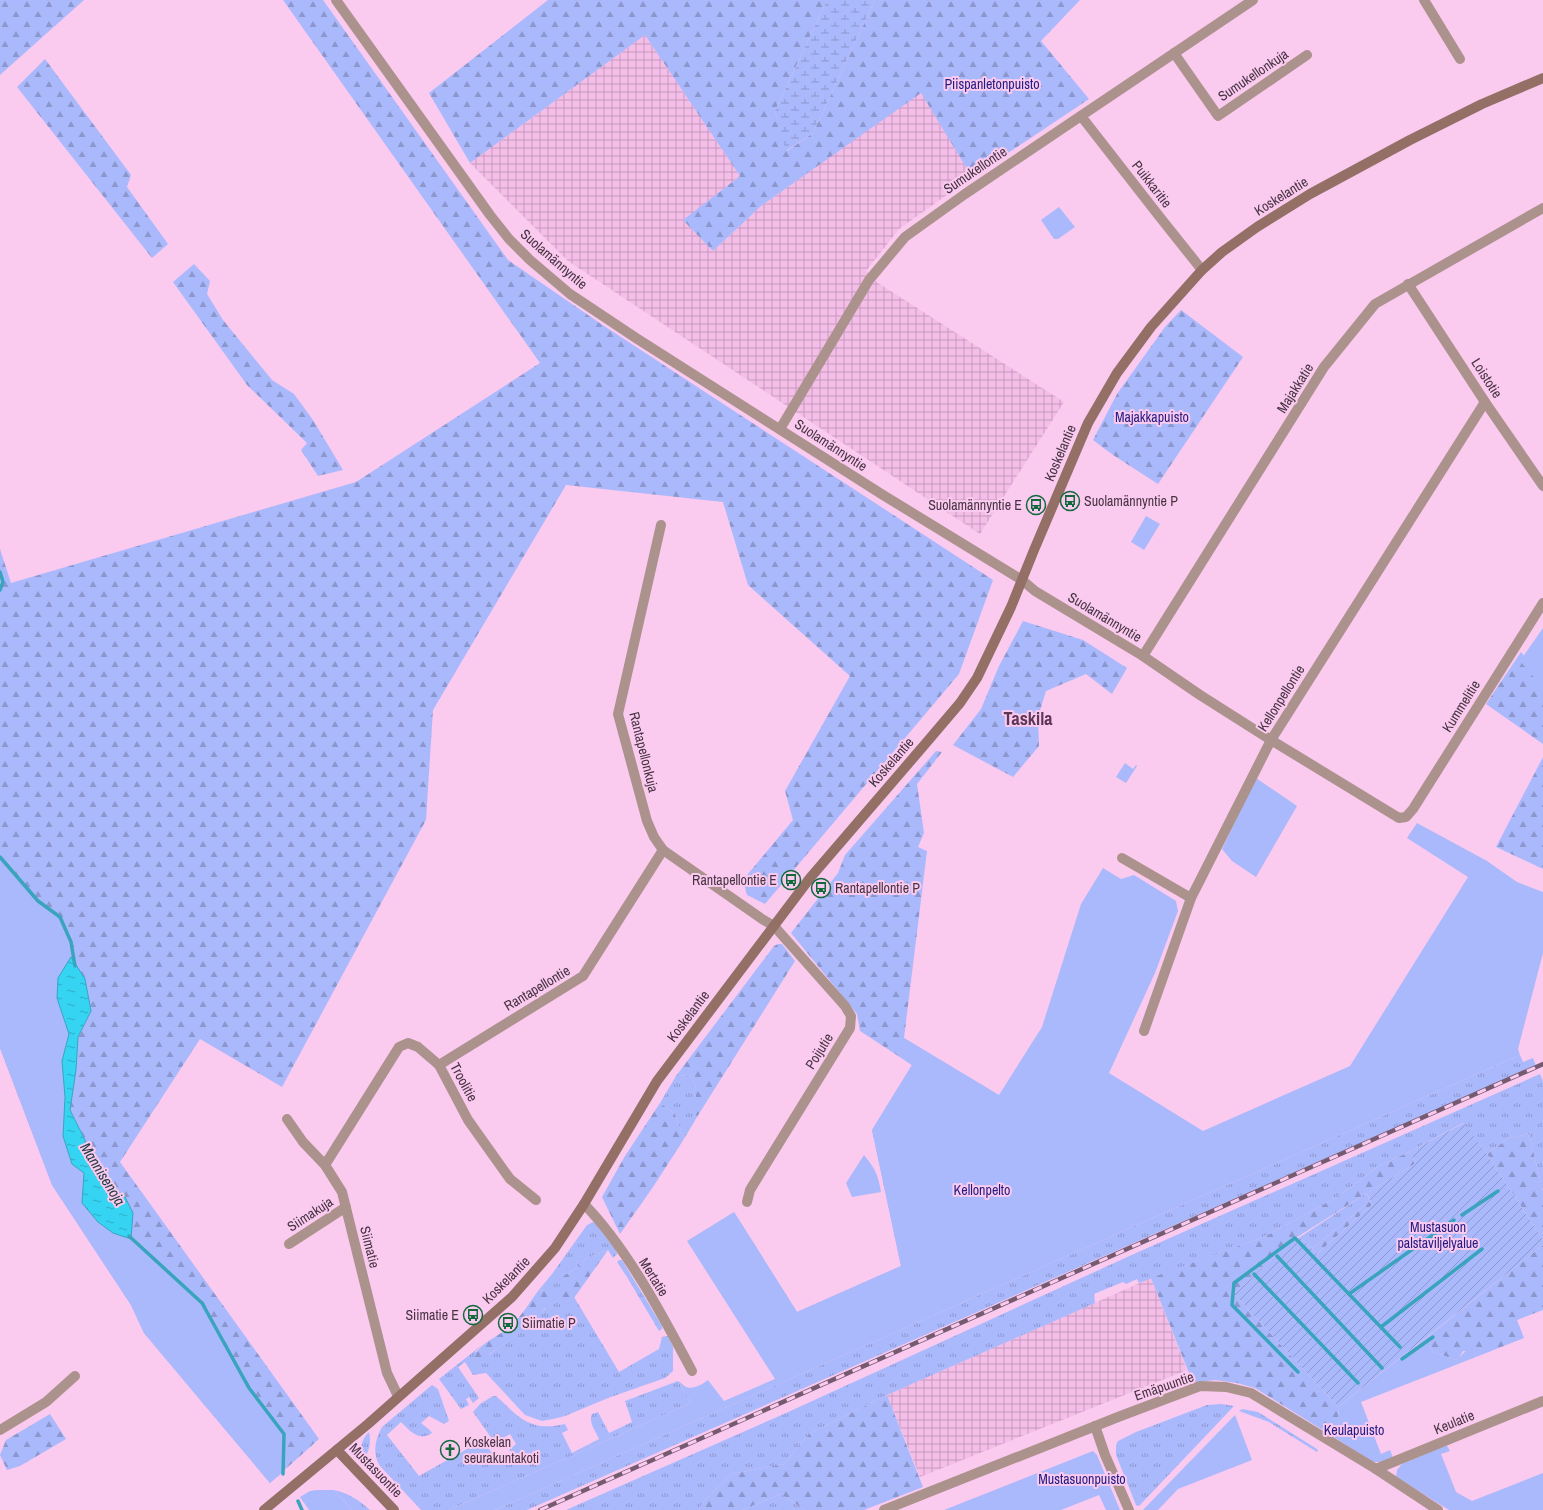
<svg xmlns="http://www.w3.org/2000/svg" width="1543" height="1510" viewBox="0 0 1543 1510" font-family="'Archivo Narrow',sans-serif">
<defs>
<pattern id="industrial-grid" width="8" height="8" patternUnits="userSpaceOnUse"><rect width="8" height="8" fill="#f4bee8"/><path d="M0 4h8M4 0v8" fill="none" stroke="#c79bbe"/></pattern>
<pattern id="grass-tufts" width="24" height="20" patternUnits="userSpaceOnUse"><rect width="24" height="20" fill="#aab9fc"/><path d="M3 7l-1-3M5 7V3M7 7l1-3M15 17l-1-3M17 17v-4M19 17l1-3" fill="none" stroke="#8c97ce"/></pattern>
<pattern id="forest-firs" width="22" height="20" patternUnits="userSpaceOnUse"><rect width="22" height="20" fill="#aab9fc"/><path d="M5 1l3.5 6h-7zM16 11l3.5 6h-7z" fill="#8c97ce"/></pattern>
<pattern id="wetland-marsh" width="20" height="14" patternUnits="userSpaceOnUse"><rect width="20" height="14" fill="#aab9fc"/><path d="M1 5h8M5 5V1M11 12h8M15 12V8" fill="none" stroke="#8c97ce"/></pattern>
<pattern id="garden-furrows" width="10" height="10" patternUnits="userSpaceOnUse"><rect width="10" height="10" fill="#aab9fc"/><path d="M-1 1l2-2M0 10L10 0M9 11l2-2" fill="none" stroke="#8c97ce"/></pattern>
<pattern id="water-ripples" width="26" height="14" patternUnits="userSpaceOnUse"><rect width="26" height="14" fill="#35d4f2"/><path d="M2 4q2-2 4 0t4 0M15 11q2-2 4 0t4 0" fill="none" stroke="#2fadc6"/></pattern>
</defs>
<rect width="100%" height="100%" fill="#facaef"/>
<g fill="url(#industrial-grid)">
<polygon points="645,35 740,176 684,220 713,251 761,206 921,92 972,177 899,229 866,271 878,283 1064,402 980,534 568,261 470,163"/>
<polygon points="1151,1278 1187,1370 920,1477 887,1395"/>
</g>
<g fill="url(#grass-tufts)">
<polygon points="1520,1055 1523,1062 1533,1058 1536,1066 527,1510 495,1510"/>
<polygon points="1540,1074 1543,1081 1543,1191 1529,1134 1509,1138 1487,1154 1463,1123 1409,1152 1379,1166 1336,1198 1266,1236 1139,1283 1137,1279 1126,1284 1123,1282 1094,1294 1095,1303 887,1395 809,1434 784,1464 732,1474 704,1501 699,1510 566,1510 786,1413 1136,1253"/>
<polygon points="680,1075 692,1077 696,1088 696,1115 697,1117 684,1139 675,1114 660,1103 676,1076"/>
<polygon points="1367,1193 1370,1201 1312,1249 1300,1237"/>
<polygon points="593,1222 595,1223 615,1249 617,1254 613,1258 608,1250 587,1258 578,1267 562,1277 619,1372 659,1349 662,1337 668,1336 673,1347 673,1371 665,1378 608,1398 565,1416 553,1419 542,1421 525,1415 486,1373 473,1375 465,1362 458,1367 479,1398 473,1403 469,1397 466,1399 469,1405 461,1409 439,1379 482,1345 475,1352 490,1354 518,1334 545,1309 545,1290 538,1291 552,1274 587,1225"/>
<polygon points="619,1260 622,1260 662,1326 662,1329 659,1331 627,1277 617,1262"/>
<path d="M678 1381 691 1403 449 1510H421L380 1466C372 1453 375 1440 382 1427L432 1385 438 1389 449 1421 444 1424 429 1416 421 1423C425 1427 429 1428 432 1433 419 1442 410 1431 401 1422L387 1435 419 1476 483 1440 496 1459 504 1457 509 1462 513 1461 515 1458V1455L509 1450 516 1444 510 1434 495 1443 473 1412 480 1404 493 1396H496C520 1418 530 1432 565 1424L568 1430 562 1433 572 1453 599 1439C596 1432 588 1422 592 1414L598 1412 609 1433 632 1422 625 1401Z"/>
<polygon points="1221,1404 1234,1406 1139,1506 1136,1505 1116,1455 1116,1445 1118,1441 1136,1432 1207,1405"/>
<polygon points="1242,1409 1258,1412 1317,1449 1318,1451 1317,1452 1269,1422 1239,1411"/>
<path d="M369 1432C371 1443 370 1450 363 1460 359 1449 361 1440 369 1432Z"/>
<path d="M334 1490C348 1493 359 1500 370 1510H352Z"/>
<polygon points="781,1494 805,1510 742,1510"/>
</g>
<g fill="url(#forest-firs)" fill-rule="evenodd">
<polygon points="0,0 84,0 0,75"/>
<path d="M283 0H323L508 260 601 324 993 580 959 674 765 904 747 895 743 880 793 820 785 791 850 676 748 585 723 502 566 485 433 710 426 820 282 1087 200 1039 120 1162 319 1439 270 1483 144 1333 131 1305 52 1185 0 1048V549L11 583 356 482 540 363ZM91 1011 78 1037 76 1070 70 1110 85 1140 89 1166 101 1183 124 1195 82 1203 62 1061Z"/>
<polygon points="548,0 827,0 775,111 787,151 813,133 875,0 1080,0 1041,41 1089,99 972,177 921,93 761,206 713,251 683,220 740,176 645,35 470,163 429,93"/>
<polygon points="45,59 131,175 127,187 168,244 152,258 17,87"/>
<polygon points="194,264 210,281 207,294 223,320 272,380 294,394 313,420 343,470 318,476 301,450 307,443 247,385 173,282"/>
<polygon points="1181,310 1243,357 1158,484 1113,455 1093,440 1117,394 1165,327"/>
<polygon points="1023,621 1083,640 1127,668 1112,694 1086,674 1046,691 1038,717 1039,746 1013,777 953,745 981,709 999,666"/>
<polygon points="1521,652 1543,679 1543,744 1486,704"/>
<polygon points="936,751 942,752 917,784 924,833 918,847 927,851 904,1038 991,1091 1016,1240 790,1350 734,1212 797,1312 901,1266 872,1130 912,1065 860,1031 857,1014 791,933 838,873 845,855"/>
<polygon points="1543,757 1543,869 1496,847"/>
<polygon points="778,944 782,944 795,961 697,1117 696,1115 696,1088 692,1077 680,1075 676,1076 774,946"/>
<polygon points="660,1103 675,1114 684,1139 653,1187 620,1234 602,1197 625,1156"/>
<polygon points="1529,1134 1543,1191 1543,1240 1487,1154 1509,1138"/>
<polygon points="1409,1152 1416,1163 1367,1193 1291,1241 1234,1294 1338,1407 1339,1422 1329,1434 1255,1388 1237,1383 1215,1380 1193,1383 1151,1278 1266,1236 1336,1198 1379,1166"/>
<polygon points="1370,1201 1372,1205 1317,1254 1312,1249"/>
<polygon points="1543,1245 1543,1310 1517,1320 1524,1338 1476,1357 1474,1352 1463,1351 1459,1358 1456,1360 1433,1352 1430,1346 1431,1334"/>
<polygon points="608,1250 574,1298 573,1303 565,1305 559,1304 556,1299 562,1277 578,1267 587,1258"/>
<path d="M545 1290 550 1295V1301C533 1327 503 1346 476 1362H474L473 1359C479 1342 499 1337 512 1325 522 1315 530 1302 538 1291Z"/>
<polygon points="887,1395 923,1487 864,1510 805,1510 781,1494 742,1510 699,1510 704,1501 732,1474 784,1464 809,1434"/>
<polygon points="50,1414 66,1439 20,1466 7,1470 0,1455 6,1440"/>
</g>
<polygon fill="url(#wetland-marsh)" points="827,0 875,0 813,133 786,151 775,111"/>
<g fill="#aab9fc">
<polygon points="1059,207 1075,227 1058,239 1054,239 1041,220"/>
<polygon points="1146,516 1160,524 1144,550 1131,542"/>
<polygon points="1543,628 1543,688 1520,661"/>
<polygon points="1125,763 1133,769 1136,765 1137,766 1126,783 1116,777"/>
<polygon points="1256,778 1297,806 1256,877 1232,861 1222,849"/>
<path d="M1417 823 1487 861 1517 882 1543 892V953L1518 1049 1520 1055 495 1510H449L691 1403 678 1381C681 1382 683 1386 686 1387 693 1390 703 1384 708 1380L724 1401 775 1379 687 1241 734 1212 797 1312 901 1266 872 1130 912 1065 895 1053 904 1038 999 1095 1042 1027 1081 904 1103 868 1121 879 1134 875 1176 901 1178 911 1155 973 1109 1073 1203 1131 1350 1066 1468 877 1407 838Z"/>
<polygon points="0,857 38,901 60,917 71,942 82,1005 69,1066 68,1141 131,1239 202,1303 249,1388 284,1434 284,1471 270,1483 144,1333 131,1305 52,1185 0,1048"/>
<path d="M864 1155C875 1168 878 1175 881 1192L852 1197 846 1183Z"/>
<path d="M1431 1334 1430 1346 1433 1352 1456 1360C1461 1357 1463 1352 1469 1349L1474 1352 1476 1357 1361 1402 1381 1454 1390 1450 1393 1458 1381 1462H1373L1329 1434 1339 1422 1338 1407Z"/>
<polygon points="1235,1415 1252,1460 1178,1489 1158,1510 1143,1510"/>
<polygon points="1444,1446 1447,1446 1450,1451 1441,1454 1456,1492 1472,1501 1543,1473 1543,1510 1449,1510 1396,1477 1397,1470 1402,1464"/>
<polygon points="1093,1451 1097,1455 1120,1510 1106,1510 1099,1495 1061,1510 944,1510"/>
<polygon points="317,1490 334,1490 352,1510 309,1510 300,1497 310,1491"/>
</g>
<polygon fill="url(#garden-furrows)" points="1464,1123 1487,1154 1543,1240 1543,1245 1338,1407 1234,1294 1291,1241 1300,1237 1317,1254 1372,1205 1367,1193 1416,1163 1409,1152"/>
<polygon fill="url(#water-ripples)" stroke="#3aa4be" points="71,957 85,979 91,1011 78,1037 76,1070 70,1110 85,1140 89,1166 101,1183 124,1195 133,1213 131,1239 113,1233 98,1222 82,1203 84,1173 72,1164 63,1136 65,1097 62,1061 69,1034 57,998 58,978"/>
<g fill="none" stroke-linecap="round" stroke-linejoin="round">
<g stroke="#3aa4be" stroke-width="3.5">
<polyline points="0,572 3,582 0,590"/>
<polyline points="0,857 38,901 60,917 71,942 75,966"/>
<polyline points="1462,1215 1498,1191"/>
<polyline points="129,1236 202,1303 249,1388 284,1434 283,1474"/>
<polyline points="1277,1256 1382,1368"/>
<polyline points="1254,1274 1358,1383"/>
<polyline points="1349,1294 1454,1220"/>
<polyline points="1381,1327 1482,1249"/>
<polyline points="1402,1359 1433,1337"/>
<polyline points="1298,1372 1232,1305 1234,1283 1295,1238 1400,1347"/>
<polyline points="298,1501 302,1510"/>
</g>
<g stroke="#ac928c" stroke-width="10">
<polyline points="336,0 490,215 509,239 530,260 570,294 636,338 883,495 1022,580 1035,591 1143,656 1200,695 1271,740 1399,818 1406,817 1413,809 1543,603"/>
<polyline points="1424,0 1460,59"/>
<polyline points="1174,53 1218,116 1307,55"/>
<polyline points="1081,116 1159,216 1202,270"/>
<polyline points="1408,284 1485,402 1543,486"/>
<polyline points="780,429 869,280 905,237 965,194 1253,0"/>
<polyline points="661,525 618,714 647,821 654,837 663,850 762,919 774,926 845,1006 851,1016 850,1028 750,1190 747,1202"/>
<polyline points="1143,656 1324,367 1375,304 1543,208"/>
<polyline points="1122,858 1191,898"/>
<polyline points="1144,1031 1191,898 1271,740 1485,402"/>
<polyline points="439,1065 583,976 663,850"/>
<polyline points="287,1119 303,1142 325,1165 342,1192 387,1373 398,1396"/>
<polyline points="325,1165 399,1047 408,1043 418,1047 439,1065 468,1120 510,1179 536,1200"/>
<path d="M584 1204C627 1248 663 1316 692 1371"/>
<polyline points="289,1244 346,1207"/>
<polyline points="1095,1426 1105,1455 1129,1510"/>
<polyline points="0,1430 46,1402 75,1376"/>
<polyline points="1376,1469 1543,1401"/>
<polyline points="884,1510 1118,1417 1200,1386 1226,1387 1251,1393 1376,1469 1438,1510"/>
</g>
<g stroke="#936f66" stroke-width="10">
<polyline points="337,1450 394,1510"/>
<polyline points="264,1510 368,1424 512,1297 555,1248 584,1204 657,1081 810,878 926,743 960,703 977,678 1011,607 1034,550 1088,423 1117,373 1151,327 1202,270 1222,252 1257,227 1310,194 1410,140 1482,104 1543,78"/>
</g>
<defs>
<polyline id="rail" points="540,1510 1543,1064"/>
</defs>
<use href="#rail" stroke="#765b70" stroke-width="4.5"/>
<use href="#rail" stroke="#facaef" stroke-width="3" stroke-dasharray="9" stroke-linecap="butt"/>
</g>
<defs>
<symbol id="bus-ring" viewBox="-11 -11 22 22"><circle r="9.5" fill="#facaef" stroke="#12693b" stroke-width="1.5"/><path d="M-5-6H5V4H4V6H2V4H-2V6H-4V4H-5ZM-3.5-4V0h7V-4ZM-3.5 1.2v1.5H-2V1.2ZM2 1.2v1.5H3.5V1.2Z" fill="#12693b"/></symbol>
<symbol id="church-ring" viewBox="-11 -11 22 22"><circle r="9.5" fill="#facaef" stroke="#12693b" stroke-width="1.5"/><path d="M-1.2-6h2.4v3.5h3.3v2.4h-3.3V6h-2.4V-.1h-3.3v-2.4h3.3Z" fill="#12693b"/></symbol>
</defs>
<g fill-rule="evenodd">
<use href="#bus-ring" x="1059" y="490" width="22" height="22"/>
<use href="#bus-ring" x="1025" y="494" width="22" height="22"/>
<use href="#bus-ring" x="780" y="869" width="22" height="22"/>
<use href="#bus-ring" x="810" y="877" width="22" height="22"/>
<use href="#bus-ring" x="462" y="1304" width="22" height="22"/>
<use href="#bus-ring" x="497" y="1312" width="22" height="22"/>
<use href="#church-ring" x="439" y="1439" width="22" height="22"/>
</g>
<g text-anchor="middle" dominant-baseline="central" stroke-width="4" stroke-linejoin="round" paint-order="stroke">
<g font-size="14" fill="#473443" stroke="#facaef">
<text transform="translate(1253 75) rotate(-34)">Sumukellonkuja</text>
<text transform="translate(975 170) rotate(-34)">Sumukellontie</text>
<text transform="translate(1152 184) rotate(52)">Puikkaritie</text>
<text transform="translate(1281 196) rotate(-32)">Koskelantie</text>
<text transform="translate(554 259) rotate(41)">Suolamännyntie</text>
<text transform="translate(1487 378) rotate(57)">Loistotie</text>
<text transform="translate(1295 388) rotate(-58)">Majakkatie</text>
<text transform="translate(831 445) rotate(33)">Suolamännyntie</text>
<text transform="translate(1060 453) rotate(-67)">Koskelantie</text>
<text transform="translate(1105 617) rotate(31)">Suolamännyntie</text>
<text transform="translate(1281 698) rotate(-58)">Kellonpellontie</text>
<text transform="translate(1461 706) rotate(-58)">Kummelitie</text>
<text transform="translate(644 752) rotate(76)">Rantapellonkuja</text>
<text transform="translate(891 762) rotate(-49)">Koskelantie</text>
<text transform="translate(537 988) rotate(-31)">Rantapellontie</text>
<text transform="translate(688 1016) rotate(-53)">Koskelantie</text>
<text transform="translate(819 1051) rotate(-58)">Poijutie</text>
<text transform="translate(464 1082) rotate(62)">Troolitie</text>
<text transform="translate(310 1214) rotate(-33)">Siimakuja</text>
<text transform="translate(370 1247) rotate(76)">Siimatie</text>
<text transform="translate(654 1277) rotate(58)">Mertatie</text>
<text transform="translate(506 1280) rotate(-45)">Koskelantie</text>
<text transform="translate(1164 1386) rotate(-19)">Emäpuuntie</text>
<text transform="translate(1454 1422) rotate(-22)">Keulatie</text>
<text transform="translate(376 1470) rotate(46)">Mustasuontie</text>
</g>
<g font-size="14" fill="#211c81" stroke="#facaef">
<text x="992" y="84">Piispanletonpuisto</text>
<text x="1152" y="417">Majakkapuisto</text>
<text x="982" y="1190">Kellonpelto</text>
<text x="1438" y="1227">Mustasuon<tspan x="1438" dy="16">palstaviljelyalue</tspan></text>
<text x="1354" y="1430">Keulapuisto</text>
<text x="1082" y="1479">Mustasuonpuisto</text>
</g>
<g font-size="14" fill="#473443" stroke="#facaef" text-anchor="start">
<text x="1084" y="501">Suolamännyntie P</text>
<text x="1022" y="505" text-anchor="end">Suolamännyntie E</text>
<text x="777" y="880" text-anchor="end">Rantapellontie E</text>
<text x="835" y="888">Rantapellontie P</text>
<text x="459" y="1315" text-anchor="end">Siimatie E</text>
<text x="522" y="1323">Siimatie P</text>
<text x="464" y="1442">Koskelan<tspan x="464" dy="16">seurakuntakoti</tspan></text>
</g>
<g font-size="15" font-style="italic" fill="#274046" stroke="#facaef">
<text transform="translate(103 1174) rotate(58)">Mannisenoja</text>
</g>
<g font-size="18" font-weight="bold" fill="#5e3757" stroke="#facaef">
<text x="1028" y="718">Taskila</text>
</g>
</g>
</svg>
